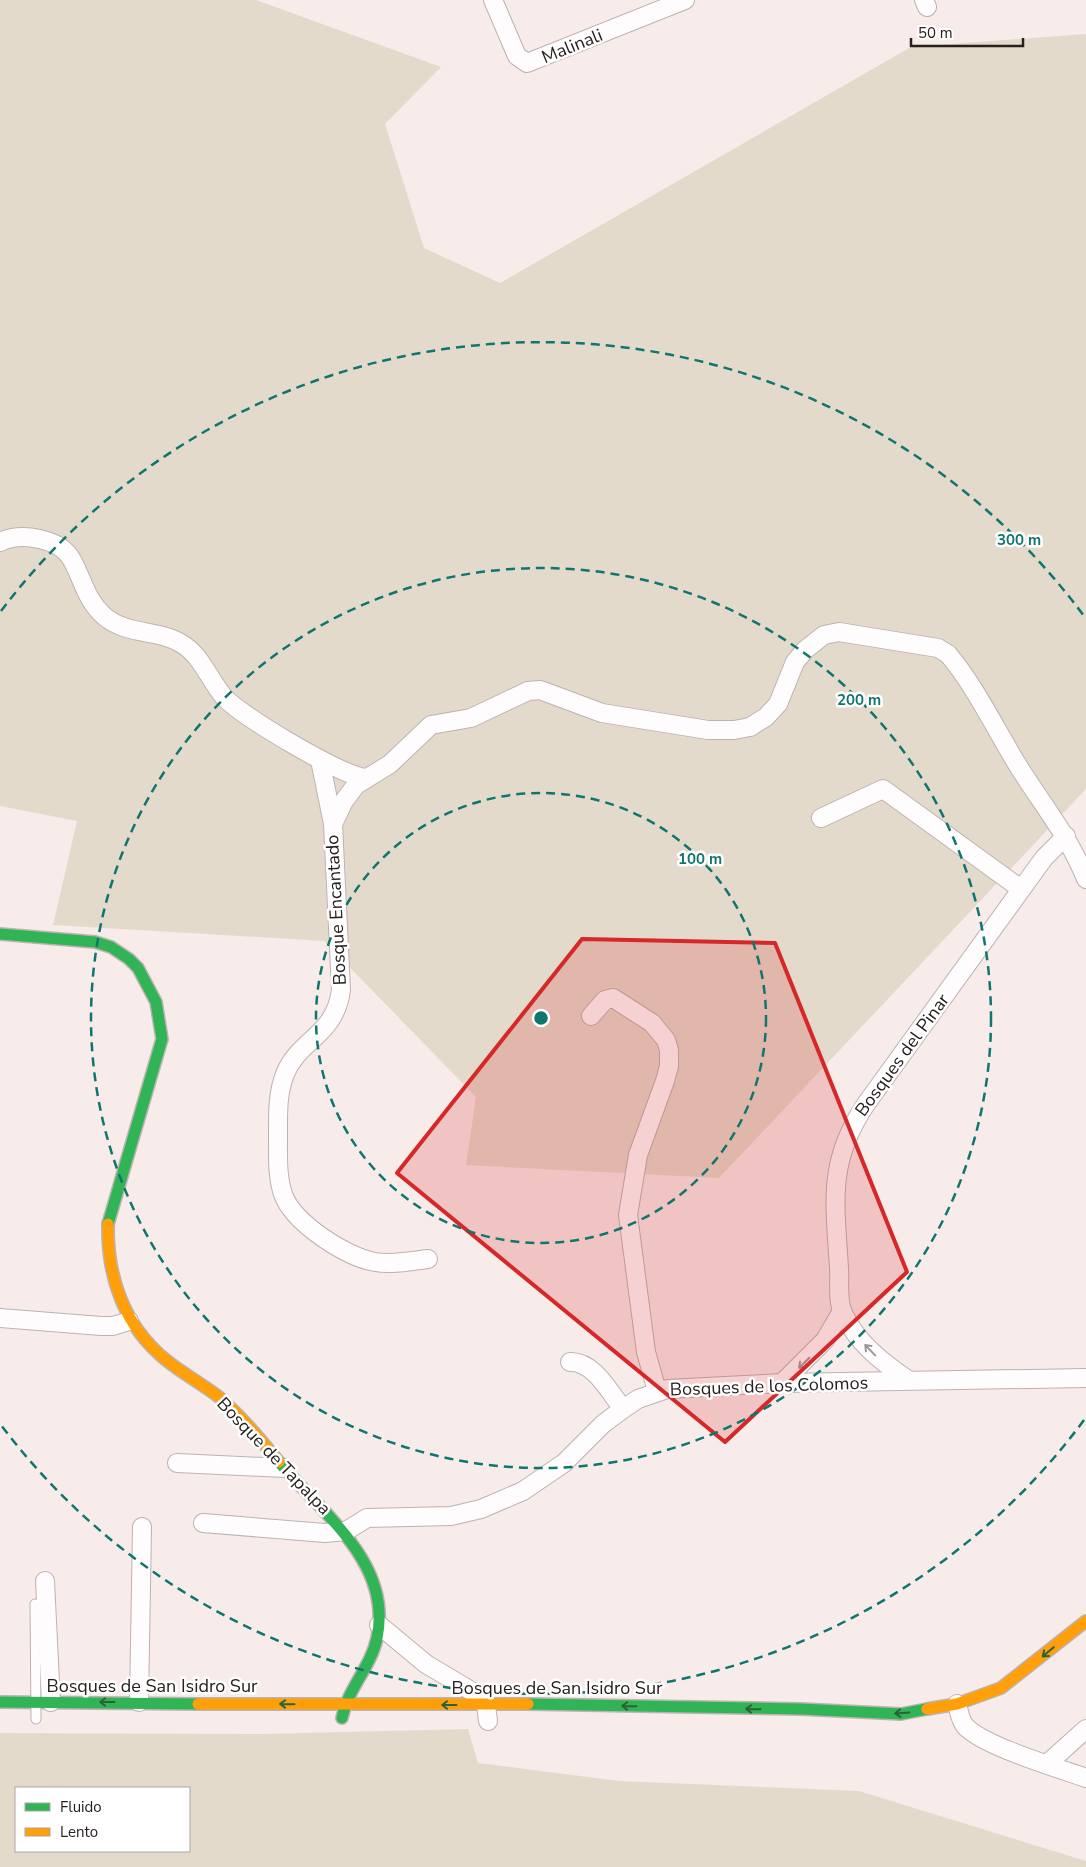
<svg xmlns="http://www.w3.org/2000/svg" width="1086" height="1867" viewBox="0 0 1086 1867" font-family="'Nunito Sans',sans-serif">
<rect width="100%" height="100%" fill="#f7ecea"/>
<g fill="#e4dacc" fill-rule="evenodd">
<polygon points="0,0 256,0 441,67 385,124 424,248 500,283 911,47 1086,34 1086,789 719,1178 466,1165 476,1097 324,941 53,925 77,821 0,806"/>
<path d="M468 1729 478 1763 619 1781 859 1791 1086 1861V1867H0V1733L260 1734ZM189 1788V1851H16V1788Z"/>
</g>
<g fill="none" stroke-linecap="round" stroke-linejoin="round">
<defs>
<polyline id="lane" points="35,1604 36,1719"/>
<g id="street">
<polyline points="493,0 517,56 527,63 685,0"/>
<polyline points="924,0 927,7"/>
<path d="M0 542C21 532 60 538 72 560 83 580 86 600 104 616 127 636 159 629 182 644 201 655 210 681 224 697 241 716 340 775 365 778"/>
<path d="M320 760 333 824 341 990C335 1036 299 1039 285 1074 277 1094 278 1116 278 1137 278 1156 277 1176 283 1194 293 1223 346 1257 375 1262 392 1265 411 1261 428 1259"/>
<polyline points="821,818 883,789 1021,889"/>
<path d="M333 824 344 801 356 785 390 764 431 725 471 718 528 691 540 690 602 713 708 730H734L750 727 766 717 778 704 795 662 805 650 824 635 839 632 938 648 948 654C975 686 995 728 1017 764 1041 803 1069 836 1086 879"/>
<polyline points="591,1016 605,1000 613,998 652,1023 666,1040 669,1050 669,1066 665,1081 638,1155 628,1215 646,1352 657,1391"/>
<polyline points="0,1318 101,1326 113,1326 129,1321"/>
<path d="M570 1362C594 1361 610 1393 623 1409"/>
<path d="M908 1380C882 1362 857 1343 843 1313 837 1301 840 1281 839 1268 835 1202 827 1162 866 1104L1044 858 1066 836"/>
<polyline points="782,1383 825,1340 842,1311"/>
<polyline points="177,1463 285,1468"/>
<polyline points="203,1523 325,1533 346,1531 367,1518 451,1516 481,1509 523,1491 564,1463 603,1424 623,1409 638,1399 667,1389 782,1383 1086,1378"/>
<polyline points="45,1581 51,1702"/>
<polyline points="379,1625 426,1664 478,1695 486,1705 488,1721"/>
<polyline points="139,1702 142,1527"/>
<path d="M957 1704C959 1711 960 1720 965 1726 983 1746 1058 1768 1086 1778"/>
<polyline points="1047,1764 1086,1729"/>
</g>
<g id="fast">
<polyline points="0,934 95,942 111,947 129,959 138,968 156,1002 162,1039 108,1224"/>
<path d="M279 1462C320 1512 393 1562 377 1638 371 1667 348 1688 342 1718"/>
<polyline points="0,1702 198,1704"/>
<polyline points="528,1704 801,1709 901,1714 927,1709"/>
</g>
<g id="slow">
<path d="M108 1224C107 1277 124 1326 166 1360 182 1373 202 1384 219 1397 241 1416 260 1439 279 1462"/>
<polyline points="198,1704 528,1704"/>
<polyline points="927,1709 957,1704 1001,1688 1086,1621"/>
</g>
</defs>
<use href="#lane" stroke="#bcb3b1" stroke-width="11"/>
<use href="#street" stroke="#bcb3b1" stroke-width="20"/>
<use href="#fast" stroke="#bcb3b1" stroke-width="14"/>
<use href="#slow" stroke="#bcb3b1" stroke-width="14"/>
<use href="#lane" stroke="#fefcfc" stroke-width="9"/>
<use href="#street" stroke="#fefcfc" stroke-width="18"/>
<use href="#fast" stroke="#30b455" stroke-width="11"/>
<use href="#slow" stroke="#ff9f0a" stroke-width="11"/>
</g>
<defs><path id="oneway-shaft" d="M-6 0H5M1.5-3L5.5 0L1.5 3" fill="none" stroke-width="1.6" stroke-linecap="round" stroke-linejoin="round" transform="scale(1.25)"/></defs>
<g stroke="#9d9998">
<use href="#oneway-shaft" transform="translate(870 1350) rotate(-134)"/>
<use href="#oneway-shaft" transform="translate(804 1363) rotate(135)"/>
</g>
<g stroke="#2b6337">
<use href="#oneway-shaft" transform="translate(1048 1652) rotate(140)"/>
<use href="#oneway-shaft" transform="translate(107 1702) rotate(180)"/>
<use href="#oneway-shaft" transform="translate(287 1704) rotate(-179)"/>
<use href="#oneway-shaft" transform="translate(449 1705) rotate(-180)"/>
<use href="#oneway-shaft" transform="translate(629 1706) rotate(-179)"/>
<use href="#oneway-shaft" transform="translate(753 1709) rotate(-179)"/>
<use href="#oneway-shaft" transform="translate(902 1713) rotate(176)"/>
</g>
<path fill="#d62828" fill-opacity="0.2" stroke="#d62828" stroke-width="4" stroke-linejoin="round" d="M582 939 775 943 907 1272 725 1442 397 1173Z"/>
<g fill="none" stroke="#0f766e" stroke-width="2.5" stroke-dasharray="9 6">
<circle cx="541" cy="1018" r="225"/>
<circle cx="541" cy="1018" r="450"/>
<path d="M1084 1420A676 676 0 0 1 1 1425M1 611A676 676 0 0 1 1084 616"/>
</g>
<g text-anchor="middle" dominant-baseline="central" stroke-width="5" stroke-linejoin="round" paint-order="stroke">
<g font-size="18" fill="#27201e" stroke="#fff">
<text transform="translate(572 46) rotate(-22)">Malinali</text>
<text transform="translate(336 910) rotate(-93)">Bosque Encantado</text>
<text transform="translate(902 1055) rotate(-54)">Bosques del Pinar</text>
<text transform="translate(769 1386) rotate(-2)">Bosques de los Colomos</text>
<text transform="translate(274 1456) rotate(46)">Bosque de Tapalpa</text>
<text x="152" y="1686">Bosques de San Isidro Sur</text>
<text x="557" y="1688">Bosques de San Isidro Sur</text>
</g>
</g>
<circle cx="541" cy="1018" r="8" fill="#0f766e" stroke="#fff" stroke-width="2.5"/>
<g font-size="15" text-anchor="middle" font-weight="bold" fill="#0f766e" stroke="#fff" stroke-width="5" stroke-linejoin="round" paint-order="stroke">
<text x="1019" y="545">300 m</text>
<text x="859" y="705">200 m</text>
<text x="700" y="864">100 m</text>
</g>
<rect x="15" y="1787" width="175" height="65" fill="#ffffff" stroke="#a9a6a5"/>
<rect x="25" y="1803" width="25" height="8" fill="#30b455" stroke="#a9a6a5"/>
<text x="60" y="1812" font-size="15" fill="#27201e">Fluido</text>
<rect x="25" y="1828" width="25" height="8" fill="#ff9f0a" stroke="#a9a6a5"/>
<text x="60" y="1837" font-size="15" fill="#27201e">Lento</text>
<path d="M911 38v8h112v-8" fill="none" stroke="#27201e" stroke-width="2.5"/>
<text x="918" y="38" font-size="15" fill="#27201e" stroke="#ffffff" stroke-width="4" paint-order="stroke">50 m</text>
</svg>
